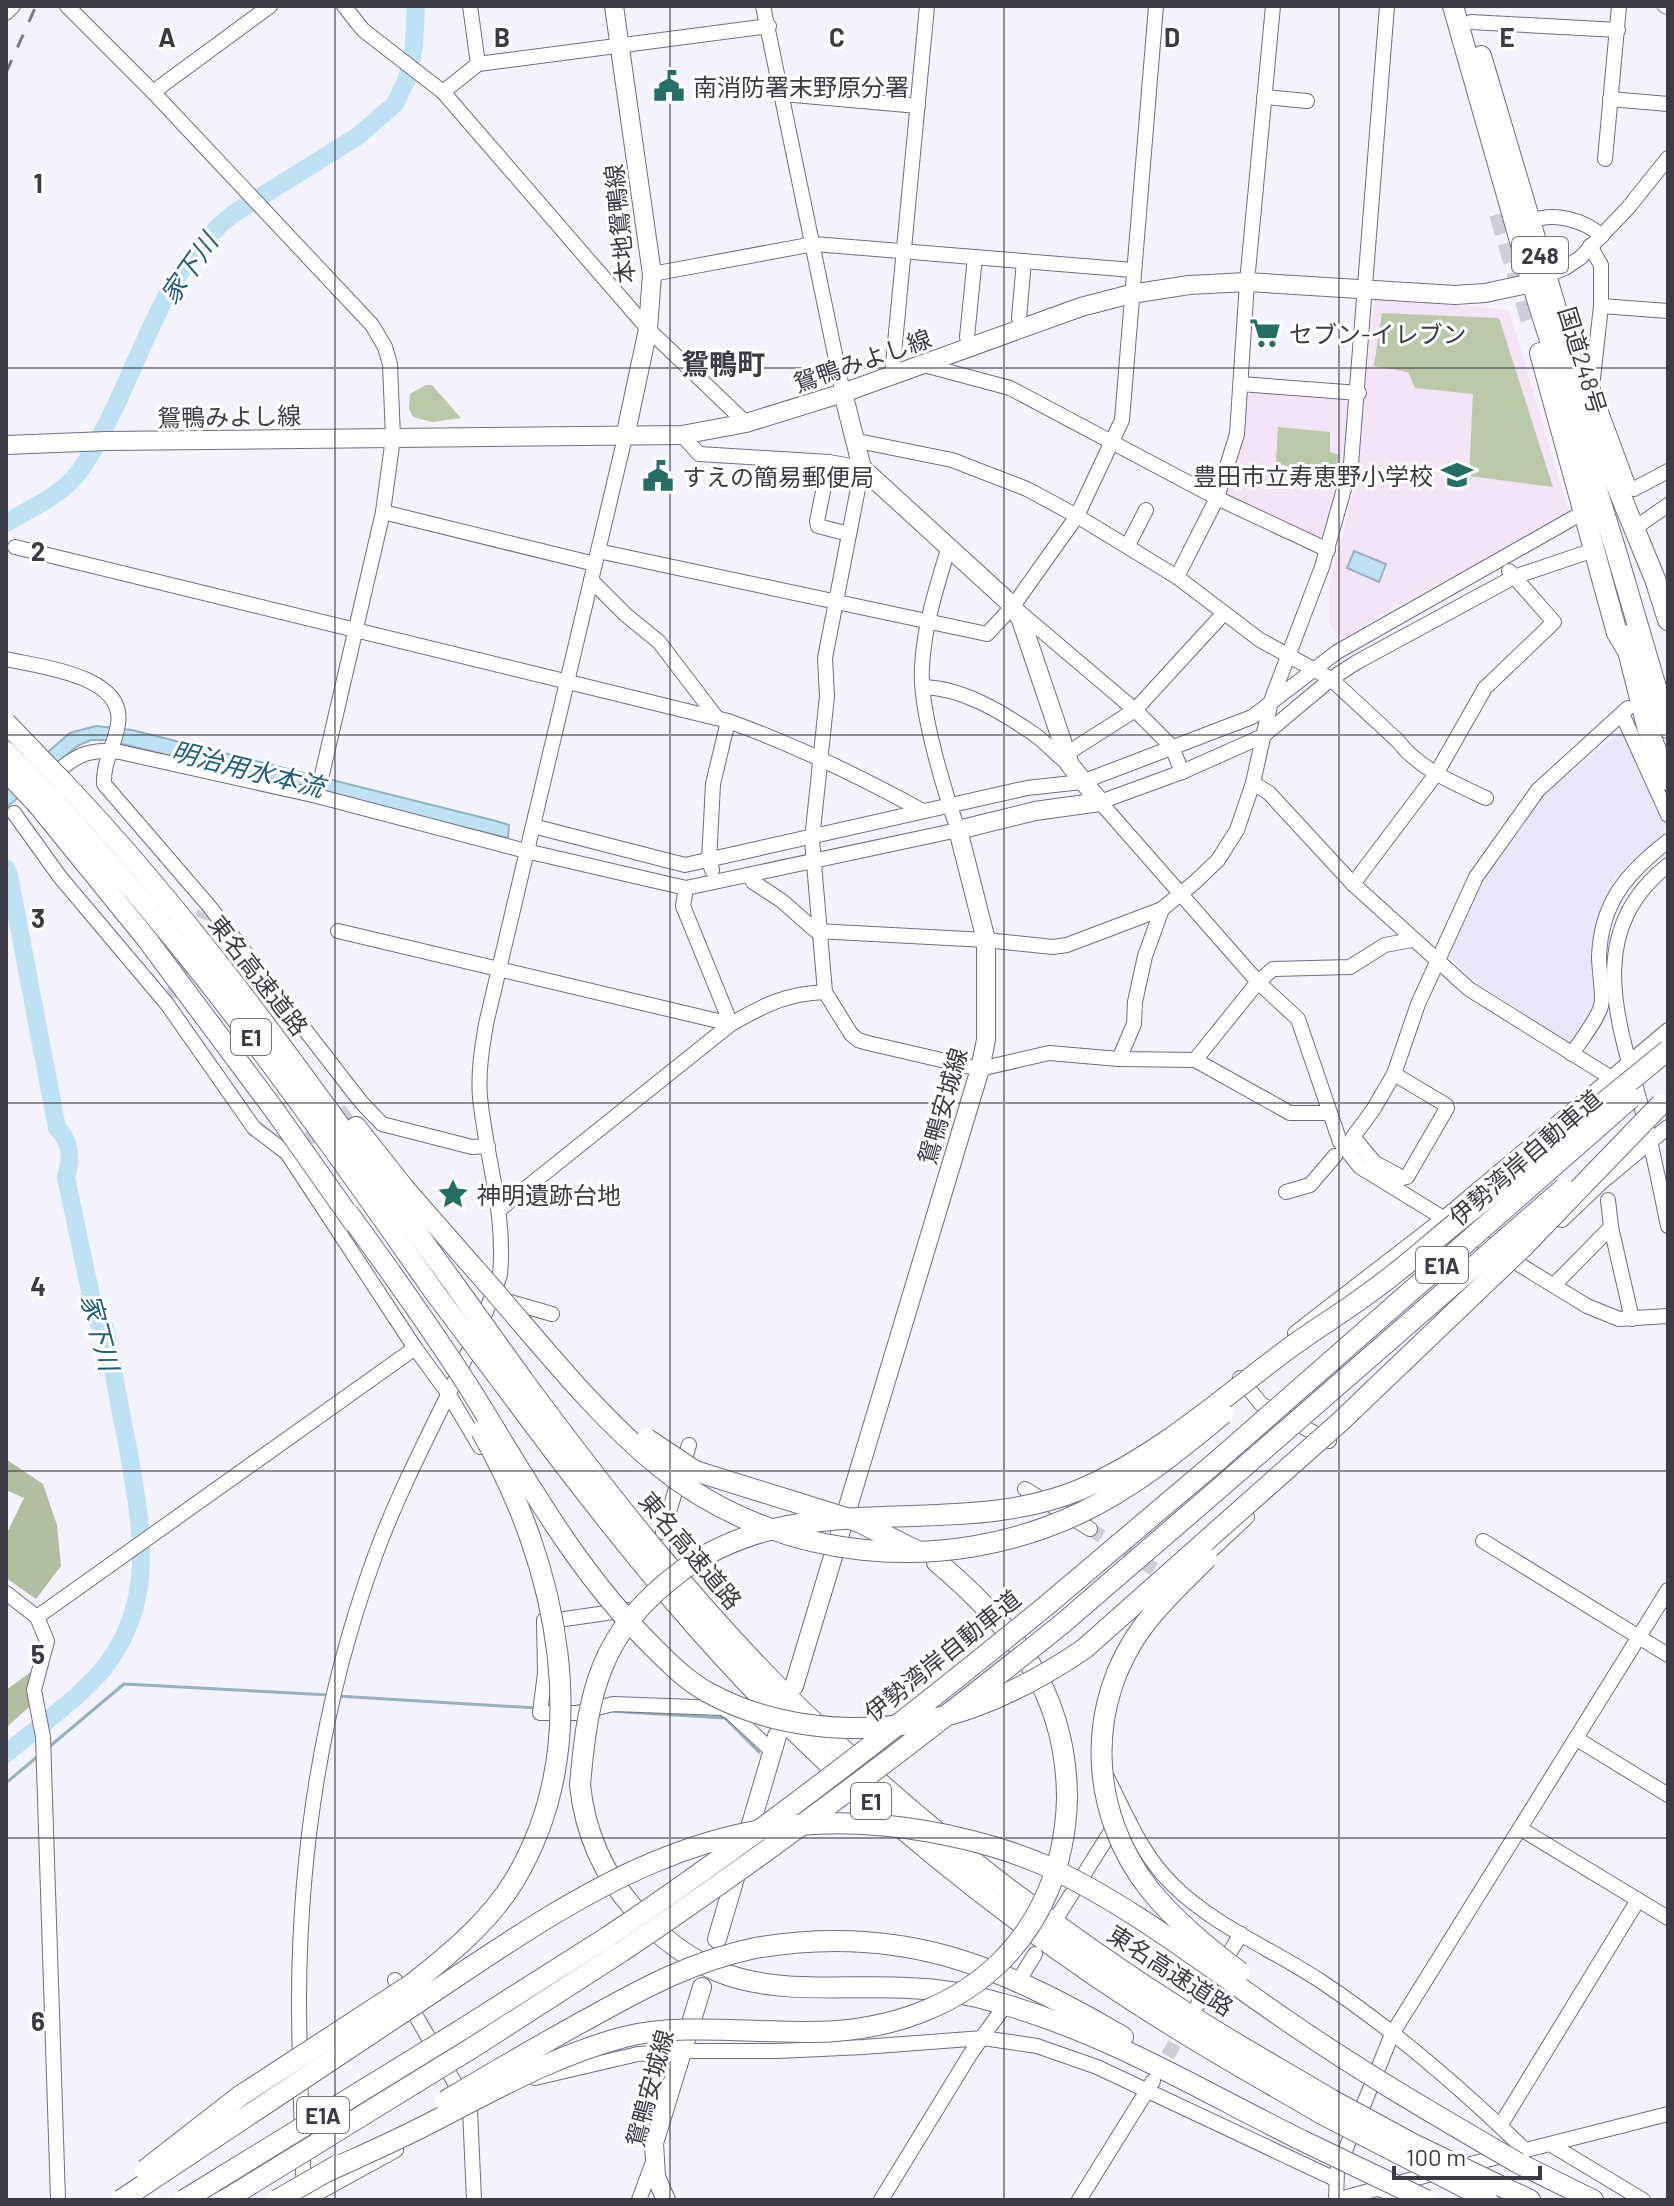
<svg xmlns="http://www.w3.org/2000/svg" width="1674" height="2206" viewBox="0 0 1674 2206" font-family="Barlow,'Noto Sans JP',sans-serif">
<rect width="100%" height="100%" fill="#f4f2fc"/>
<polygon fill="#eae7fa" points="1623,729 1666,823 1662,837 1637,856 1615,878 1601,905 1592,951 1595,1005 1571,1044 1473,980 1447,955 1485,878 1543,796"/>
<g fill="#f3e4f7">
<polygon points="1375,299 1509,310 1570,516 1393,607 1342,640 1329,623 1329,587 1354,490"/>
<polygon points="1245,387 1351,399 1344,466 1326,534 1317,539 1223,495"/>
</g>
<g fill="#bcc8aa">
<polygon points="1382,313 1499,318 1553,487 1469,476 1473,394 1415,388 1408,372 1374,366"/>
<polygon points="426,385 432,385 461,418 432,422 413,417 409,409 410,394"/>
<polygon points="1278,427 1330,432 1330,452 1339,455 1333,485 1276,462"/>
</g>
<g fill="#b1be9f">
<polygon points="6,1459 43,1484 57,1525 61,1566 36,1599 6,1578 6,1535 24,1498 6,1490"/>
<polygon points="35,1669 29,1707 6,1728 6,1690"/>
</g>
<g fill="#bee2f4" stroke="#97b0bf" stroke-width="2">
<polygon points="1354,551 1386,564 1379,582 1347,568"/>
<polygon points="96,726 132,730 496,821 509,825 508,838 106,740 91,740 77,746 6,808 6,788 70,733"/>
</g>
<g fill="none" stroke-linecap="round" stroke-linejoin="round">
<g stroke="#97b0bf" stroke-width="3">
<polyline points="337,1696 537,1708"/>
<polyline points="609,1711 725,1718 759,1752"/>
<polyline points="49,1747 124,1684 330,1695"/>
<polyline points="6,1783 37,1757"/>
</g>
<g stroke="#bee2f4" stroke-width="18">
<path d="M6 523C28 510 55 498 73 479 86 465 96 444 105 427 145 351 163 269 233 214L358 136 395 104 407 79 414 47 416 6"/>
<path d="M6 868 9 875 57 1128C71 1142 72 1158 66 1177L96 1320 105 1328C113 1372 122 1416 130 1460 142 1530 154 1597 110 1660 87 1693 37 1727 6 1754"/>
</g>
<g stroke="#cfcdd7" stroke-width="14" stroke-dasharray="14 7" stroke-linecap="butt">
<polyline points="172,997 204,912"/>
<polyline points="291,1151 349,1111"/>
<polyline points="1090,1529 1154,1569"/>
<polyline points="1157,2074 1185,2026"/>
<polyline points="1614,2200 1614,2198"/>
</g>
<polyline stroke="#cfcdd7" stroke-width="20" stroke-dasharray="20 10" stroke-linecap="butt" points="1499,214 1533,328"/>
<defs>
<g id="minor">
<polyline points="67,6 153,92 372,325 385,347 390,364 393,438 383,512 317,796"/>
<polyline points="344,6 363,30 443,92 648,329 746,423"/>
<polyline points="470,6 478,64"/>
<polyline points="763,6 843,393"/>
<polyline points="1665,6 1668,7"/>
<polyline points="6,13 13,6"/>
<polyline points="1471,22 1618,30"/>
<polyline points="153,92 270,6"/>
<polyline points="443,92 478,64 769,26"/>
<polyline points="783,94 918,106"/>
<polyline points="1264,97 1307,101"/>
<polyline points="1610,99 1668,104"/>
<polyline points="1605,159 1619,6"/>
<path d="M1530 222C1553 211 1584 220 1602 236"/>
<polyline points="1590,246 1601,265 1601,306 1668,311"/>
<polyline points="652,274 814,244 1133,270"/>
<polyline points="1539,279 1565,268 1580,258 1627,209 1668,158"/>
<polyline points="1601,306 1592,387 1628,485 1634,489 1668,471"/>
<polyline points="1022,329 1019,318 1024,261"/>
<polyline points="971,348 967,337 975,257"/>
<polyline points="924,365 1010,388 1217,498 1328,550"/>
<polyline points="892,375 927,6"/>
<polyline points="1241,384 1359,393"/>
<polyline points="682,435 699,454 829,462 862,468 825,658 827,696 812,840 825,992 851,1034 858,1040 868,1043 980,1069 1049,1053 1119,1059 1195,1060 1290,1113 1330,1113"/>
<path d="M853 440 952 460 1027 489 1077 516 1177 577 1260 640 1331 679 1397 740C1419 769 1454 783 1486 798"/>
<polyline points="829,462 817,521 818,526 849,534"/>
<polyline points="383,512 595,564"/>
<polyline points="1642,523 1668,505"/>
<polyline points="1128,545 1146,510"/>
<path d="M15 547 728 721C795 745 859 776 921 810"/>
<polyline points="598,551 987,634 1013,606 1077,516 1122,420 1156,6"/>
<polyline points="1585,553 1514,577 1357,662 1331,679 1263,736 1182,772 1100,802 1258,982 1298,1019 1340,1142 1360,1167 1587,1306 1619,1319 1668,1316"/>
<polyline points="1177,577 1217,498 1237,434 1247,282 1273,6"/>
<polyline points="591,580 626,615 659,642 717,718"/>
<polyline points="1016,609 1135,710 1172,747 1182,772"/>
<path d="M6 659C39 667 126 675 118 724 115 745 103 762 104 784L209 906 361 1102 382 1124 472 1147 488 1146"/>
<path d="M923 687C962 688 1000 711 1031 732 1045 741 1056 755 1070 765"/>
<polyline points="1622,714 1668,815"/>
<polyline points="1066,754 1135,710 1224,613"/>
<path d="M50 778C74 756 87 748 120 752L317 796 526 851 686 888 958 830C944 790 919 708 922 667 924 625 937 586 949 546"/>
<polyline points="1253,783 1269,793 1353,884 1469,989 1613,1079"/>
<polyline points="14,813 60,877 167,1004 254,1128 287,1153 415,1348 448,1393 480,1447"/>
<polyline points="533,826 685,865 1027,788 1082,782 1252,717 1337,652 1575,517"/>
<path d="M1668 865C1582 933 1619 1024 1643 1113 1653 1150 1660 1188 1668 1226"/>
<polyline points="712,870 709,861 713,784 728,721"/>
<polyline points="750,876 753,882 782,901 816,931 986,940 1053,947 1067,945 1162,909 1195,882 1218,860 1237,830 1253,783 1271,701 1322,567 1351,464 1387,6"/>
<polyline points="1353,884 1436,774 1485,688 1554,622 1509,571"/>
<polyline points="686,888 683,906 731,1024"/>
<polyline points="338,931 731,1024"/>
<path d="M1572 1054C1580 1041 1598 1019 1601 1006 1604 995 1599 970 1599 957 1601 902 1627 873 1668 841"/>
<polyline points="1119,1059 1134,1024 1135,1002 1145,956 1162,909"/>
<polyline points="1195,1060 1258,982 1273,969 1350,967 1385,945 1412,940"/>
<polyline points="1394,1074 1446,1105 1447,1108 1407,1177 1403,1178 1375,1163 1353,1137 1373,1110 1394,1074 1418,1004 1476,877 1538,790 1628,708"/>
<polyline points="1286,1192 1310,1185 1335,1156"/>
<polyline points="1608,1200 1611,1227 1632,1319"/>
<path d="M500 1209 731 1024C765 1005 784 994 825 992"/>
<polyline points="1562,1220 1603,1181 1668,1127"/>
<polyline points="1554,1285 1611,1227"/>
<polyline points="500,1299 552,1314"/>
<polyline points="1295,1333 1444,1218 1668,1030"/>
<polyline points="1240,1378 1261,1404 1329,1441"/>
<polyline points="1025,1489 1090,1529"/>
<polyline points="663,1532 689,1445"/>
<polyline points="1483,1541 1668,1655"/>
<polyline points="1198,1563 1247,1517"/>
<polyline points="6,1593 37,1617 47,1641 34,1690 43,1737 58,2200"/>
<polyline points="37,1617 415,1348"/>
<polyline points="544,1620 545,1673 540,1713 577,1713 613,1704 722,1708 731,1713 772,1751"/>
<polyline points="544,1622 627,1610"/>
<polyline points="1577,1739 1668,1795"/>
<path d="M1107 1777C1126 1815 1143 1857 1174 1886 1216 1927 1274 1950 1322 1982 1394 2030 1462 2089 1524 2149"/>
<polyline points="1521,1829 1668,1918"/>
<polyline points="1059,1914 1118,1820"/>
<polyline points="1024,1972 1035,1954"/>
<polyline points="395,1980 470,2109 474,2200"/>
<polyline points="1198,2004 1241,1934"/>
<polyline points="535,2078 638,2054 683,2051 778,2051 863,2047 983,2038 1037,2046 1097,2067 1335,2179"/>
<polyline points="1500,2126 1638,1900"/>
<polyline points="1550,2144 1643,2200"/>
<polyline points="1459,2167 1668,2114"/>
<polyline points="1379,2189 1403,2200"/>
<path d="M304 2200C302 2132 299 2063 299 1995 300 1846 324 1696 375 1556 410 1460 466 1371 500 1275 506 1212 486 1159 480 1097 478 1072 482 1048 486 1024L625 437"/>
<polyline points="305,2200 396,2150"/>
<polyline points="639,2200 653,2162"/>
<polyline points="881,2200 971,2053 1001,2011"/>
<polyline points="1079,2200 1153,2081"/>
<polyline points="1336,2200 1337,2171 1392,2034 1668,1590"/>
<polyline points="1336,2200 1439,2172"/>
</g>
<g id="major">
<polyline points="614,6 652,274 648,329 625,437"/>
<polyline points="6,445 107,441 682,435 746,423 843,393 1081,307 1131,294 1189,285 1247,282 1455,295 1485,293 1532,283"/>
<polyline points="794,1686 980,1069 986,1040 986,940 958,830 1035,811 1100,802 1070,765 1021,620 1013,606 862,468 843,393"/>
<polyline points="717,1939 777,1736"/>
<polyline points="666,2200 656,2177 654,2143 702,1987"/>
</g>
<g id="highway">
<polyline points="1453,6 1532,283 1616,551 1668,728"/>
<polyline points="1481,56 1595,440"/>
<polyline points="1540,353 1617,633 1626,648"/>
<polyline points="1592,426 1655,579 1668,620"/>
<polyline points="1624,635 1648,730 1668,780"/>
<path d="M62 781C208 934 328 1111 452 1281"/>
<path d="M49 796C193 949 315 1121 435 1293"/>
<polyline points="38,805 146,938 275,1111"/>
<polyline points="356,1127 404,1188 474,1268"/>
<path d="M523 1380C608 1495 697 1608 799 1708 915 1821 1045 1923 1182 2010 1231 2042 1282 2070 1332 2100"/>
<path d="M508 1390C612 1531 722 1669 853 1786 952 1874 1058 1955 1171 2025 1220 2056 1271 2084 1322 2114"/>
<path d="M937 1562C1014 1627 1067 1693 1067 1799"/>
<polyline points="1047,1605 1216,1462"/>
<polyline points="1062,1624 1230,1479"/>
<path d="M580 1785C585 1833 603 1874 635 1910 658 1935 686 1957 717 1971 777 1996 847 1984 909 1988 939 1989 970 1994 999 2003 1105 2032 1202 2091 1301 2140"/>
<path d="M755 1948C900 1923 1000 1965 1123 2037"/>
<polyline points="461,2030 609,1936"/>
<polyline points="472,2048 621,1952"/>
<polyline points="1518,2163 1593,2200"/>
<polyline points="1496,2184 1530,2200"/>
</g>
</defs>
<use href="#minor" stroke="#706d82" stroke-width="16"/>
<use href="#major" stroke="#706d82" stroke-width="20"/>
<use href="#highway" stroke="#706d82" stroke-width="22"/>
<use href="#minor" stroke="#fff" stroke-width="14"/>
<use href="#major" stroke="#fff" stroke-width="18"/>
<use href="#highway" stroke="#fff" stroke-width="20"/>
<polyline stroke="#7b7983" stroke-width="3" stroke-dasharray="14 14" stroke-linecap="butt" points="6,73 36,6"/>
<defs>
<g id="highway-bridge">
<polyline points="6,723 62,781"/>
<polyline points="6,752 49,796"/>
<polyline points="6,771 38,805"/>
<polyline points="275,1111 354,1223"/>
<path d="M348 1213C391 1272 433 1331 472 1392 527 1481 578 1573 653 1647 670 1664 688 1682 709 1693 751 1716 801 1727 848 1728 936 1730 1012 1698 1084 1649L1341 1421 1523 1247 1661 1104"/>
<path d="M474 1268C534 1335 590 1410 660 1467 777 1562 943 1577 1078 1514 1132 1489 1177 1452 1223 1414"/>
<polyline points="452,1281 523,1380"/>
<polyline points="435,1293 508,1390"/>
<polyline points="647,1439 695,1471 859,1522 915,1550"/>
<polyline points="1216,1462 1631,1098"/>
<polyline points="1230,1479 1564,1188"/>
<path d="M1207 1558C1185 1580 1163 1600 1144 1625 1084 1705 1089 1813 1150 1890 1176 1922 1208 1948 1240 1972"/>
<path d="M580 1785C588 1691 600 1632 680 1572 800 1482 950 1543 1079 1490 1157 1457 1221 1399 1288 1349 1314 1330 1342 1313 1369 1293 1403 1269 1434 1240 1467 1214 1534 1160 1601 1105 1668 1050"/>
<path d="M609 1936C761 1834 905 1721 1047 1605"/>
<path d="M621 1952C774 1850 919 1739 1062 1624"/>
<polyline points="1332,2100 1413,2144 1496,2184"/>
<path d="M445 2101C494 2072 543 2043 593 2016 647 1986 694 1961 755 1948"/>
<polyline points="1322,2114 1487,2199"/>
<polyline points="1301,2140 1426,2200"/>
<path d="M145 2170 240 2096 412 1984C449 1955 489 1922 514 1881 597 1743 558 1564 481 1431"/>
<path d="M326 2172C363 2155 400 2139 436 2120 498 2088 556 2055 624 2037 686 2021 770 2036 836 2031 969 2021 1063 1935 1067 1799"/>
<path d="M121 2200C217 2136 312 2073 408 2009 562 1907 694 1805 889 1826 939 1831 998 1845 1044 1865 1131 1905 1207 1966 1286 2020 1361 2072 1439 2117 1518 2163"/>
<polyline points="184,2200 461,2030"/>
<polyline points="225,2200 472,2048"/>
<polyline points="277,2200 338,2165"/>
</g>
</defs>
<use href="#highway-bridge" stroke="#706d82" stroke-width="22" stroke-linecap="butt"/>
<use href="#highway-bridge" stroke="#fff" stroke-width="20"/>
</g>
<path fill="none" stroke="#3c3a44" stroke-width="2" stroke-opacity="0.55" d="M335 6V2200M670 6V2200M1004 6V2200M1339 6V2200M6 368H1668M6 735H1668M6 1103H1668M6 1471H1668M6 1838H1668"/>
<defs>
<symbol id="civic-bare" viewBox="-9 -9 18 18"><path d="M-.6-6.5H3V-4.5H.6V-3L4-1V1h2V6H-6V1h2V-1L-.6-3ZM-1.2 2.5V6h2.4V2.5Z" fill="#256d65" stroke="#fff" stroke-width="2.5" paint-order="stroke"/></symbol>
<symbol id="supermarket-bare" viewBox="-9 -9 18 18"><path d="M-6-5.5h2.5l.6 2H6L4.5 2H-2.5L-4.4-4H-6ZM-1.5 3.2a1.3 1.3 0 1 0 .1 0ZM3 3.2a1.3 1.3 0 1 0 .1 0Z" fill="#256d65" stroke="#fff" stroke-width="2.5" paint-order="stroke"/></symbol>
<symbol id="school-bare" viewBox="-9 -9 18 18"><path d="M0-5L7-2L0 1L-7-2ZM-4 1L0 2.5L4 1V4Q0 6-4 4Z" fill="#256d65" stroke="#fff" stroke-width="2.5" paint-order="stroke"/></symbol>
<symbol id="sight-bare" viewBox="-9 -9 18 18"><path d="M0-6L1.8-2.2L6-1.7L2.9 1.2L3.7 5.4L0 3.3L-3.7 5.4L-2.9 1.2L-6-1.7L-1.8-2.2Z" fill="#256d65" stroke="#fff" stroke-width="2.5" paint-order="stroke"/></symbol>
</defs>
<g fill-rule="evenodd">
<use href="#civic-bare" x="647" y="64" width="44" height="44"/>
<use href="#supermarket-bare" x="1243" y="311" width="44" height="44"/>
<use href="#school-bare" x="1435" y="453" width="44" height="44"/>
<use href="#civic-bare" x="636" y="454" width="44" height="44"/>
<use href="#sight-bare" x="431" y="1172" width="44" height="44"/>
</g>
<g text-anchor="middle" dominant-baseline="central" stroke-width="6" stroke-linejoin="round" paint-order="stroke">
<g fill="#fff" stroke="#76757c" stroke-width="2">
<rect x="1512" y="237" width="56" height="36" rx="6"/>
<rect x="231" y="1019" width="40" height="36" rx="6"/>
<rect x="1416" y="1247" width="52" height="36" rx="6"/>
<rect x="851" y="1783" width="40" height="36" rx="6"/>
<rect x="297" y="2097" width="52" height="36" rx="6"/>
</g>
<g font-size="22" font-weight="bold" fill="#3c3a44">
<text x="1540" y="255">248</text>
<text x="251" y="1037">E1</text>
<text x="1442" y="1265">E1A</text>
<text x="871" y="1801">E1</text>
<text x="323" y="2115">E1A</text>
</g>
<g font-size="24" fill="#3c3a44" stroke="#fff" text-anchor="start">
<text x="693" y="86">南消防署末野原分署</text>
<text x="1289" y="333">セブン-イレブン</text>
<text x="1433" y="475" text-anchor="end">豊田市立寿恵野小学校</text>
<text x="682" y="476">すえの簡易郵便局</text>
<text x="477" y="1194">神明遺跡台地</text>
</g>
<g font-size="24" fill="#3c3a44" stroke="#fff">
<text transform="translate(619 224) rotate(-96)">本地鴛鴨線</text>
<text transform="translate(862 360) rotate(-19)">鴛鴨みよし線</text>
<text transform="translate(1583 360) rotate(73)">国道248号</text>
<text transform="translate(229 416) rotate(-1)">鴛鴨みよし線</text>
<text transform="translate(259 975) rotate(52)">東名高速道路</text>
<text transform="translate(942 1106) rotate(-74)">鴛鴨安城線</text>
<text transform="translate(1525 1157) rotate(-41)">伊勢湾岸自動車道</text>
<text transform="translate(691 1550) rotate(50)">東名高速道路</text>
<text transform="translate(942 1655) rotate(-39)">伊勢湾岸自動車道</text>
<text transform="translate(1171 1970) rotate(33)">東名高速道路</text>
<text transform="translate(649 2088) rotate(-75)">鴛鴨安城線</text>
</g>
<g font-size="26" font-style="italic" fill="#205f78" stroke="#fff">
<text transform="translate(188 268) rotate(-55)">家下川</text>
<text transform="translate(248 768) rotate(14)">明治用水本流</text>
<text transform="translate(101 1332) rotate(75)">家下川</text>
</g>
<g font-size="28" font-weight="bold" fill="#3c3a44" stroke="#fff">
<text x="723" y="363">鴛鴨町</text>
</g>
</g>
<g font-size="26" text-anchor="middle" font-weight="bold" fill="#3c3a44" stroke="#fff" stroke-width="6" stroke-linejoin="round" paint-order="stroke">
<text x="167" y="47">A</text>
<text x="502" y="47">B</text>
<text x="837" y="47">C</text>
<text x="1172" y="47">D</text>
<text x="1507" y="47">E</text>
<text x="38" y="193">1</text>
<text x="38" y="561">2</text>
<text x="38" y="928">3</text>
<text x="38" y="1296">4</text>
<text x="38" y="1664">5</text>
<text x="38" y="2031">6</text>
</g>
<rect width="1674" height="2206" fill="none" stroke="#3c3a44" stroke-width="16"/>
<path d="M1394 2166v12h146v-12" fill="none" stroke="#3c3a44" stroke-width="4"/>
<text x="1406" y="2166" font-size="24" fill="#3c3a44" stroke="#ffffff" stroke-width="6" paint-order="stroke">100 m</text>
</svg>
